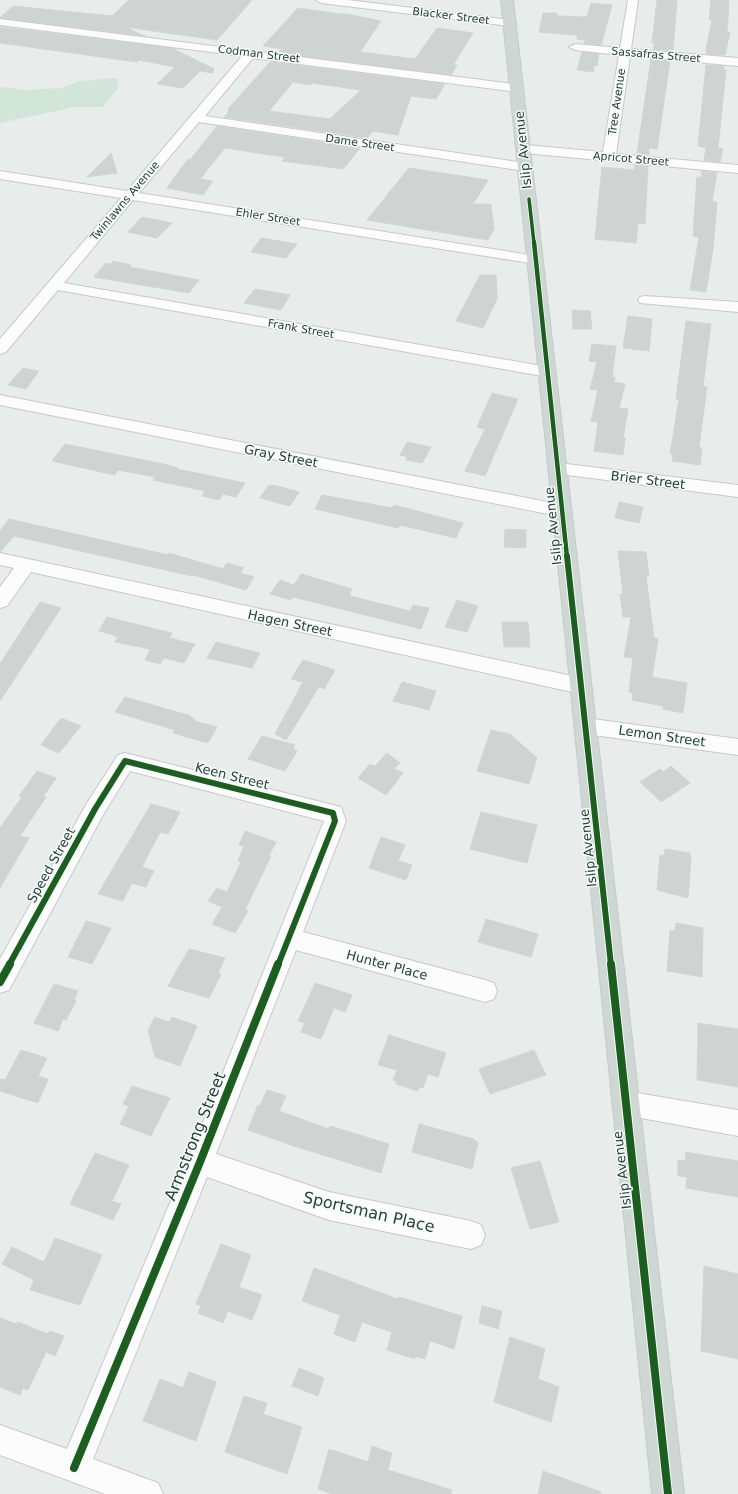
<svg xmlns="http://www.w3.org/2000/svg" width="738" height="1494" viewBox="0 0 738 1494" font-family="'DejaVu Sans',sans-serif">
<rect width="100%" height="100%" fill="#e8edeb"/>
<polygon fill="#d1e6d8" points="117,78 118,88 103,107 74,107 0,123 0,87 26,90 60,88 80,81"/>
<g fill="#cfd4d2" stroke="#d1d6d4" fill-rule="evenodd">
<polygon points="129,0 252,0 217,40 125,27 145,36 0,18 13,6 112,16"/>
<polygon points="657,0 677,0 673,51 653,49 655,43 652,43"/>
<polygon points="711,0 728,0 729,3 727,32 730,32 725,55 707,54 706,50 712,20 709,20"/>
<polygon points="591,3 612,5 601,45 584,43 585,40 577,39 577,35 539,32 543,13 557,13 557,16 587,17"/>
<polygon points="298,8 340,14 347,14 381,21 360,52 415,59 437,28 473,33 453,65 457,65 451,75 278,53 282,49 263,46"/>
<polygon points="0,27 172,48 214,69 213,73 200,71 183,88 157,84 175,67 139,60 137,62 0,43"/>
<polygon points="582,52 599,54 597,66 594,65 593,72 577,70"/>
<polygon points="651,59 670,61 657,149 649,148 649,155 637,154"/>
<path d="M270 62 445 84 436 99 411 96 398 135 373 131 367 138 224 117 228 113 229 110 228 109ZM293 82 311 85 312 83 361 90 330 119 269 111Z"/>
<polygon points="706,65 724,66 723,70 726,70 718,148 723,149 720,162 704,160 706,148 698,146"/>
<polygon points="217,126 360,148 343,169 282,161 284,157 225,148 200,179 213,181 203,195 167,188 188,159 190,160"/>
<polygon points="111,153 117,173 87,177"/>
<polygon points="635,165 648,166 645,224 638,223 636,243 595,239 602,167 634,170"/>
<polygon points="409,168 488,180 473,204 491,204 494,229 488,240 367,220"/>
<polygon points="702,171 717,173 712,201 717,202 713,249 706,292 690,290 699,237 693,236 697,177 701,178"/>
<polygon points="142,217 172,223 157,238 128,232"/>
<polygon points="261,238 297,244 286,258 251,252"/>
<polygon points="113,261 131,265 130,267 199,280 189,293 94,277 106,263 111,264"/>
<polygon points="480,275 496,275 497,299 483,328 456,321"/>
<polygon points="255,289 290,295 281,310 244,303"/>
<polygon points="572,310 590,311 592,329 573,329"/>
<polygon points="628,316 652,319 649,351 623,348"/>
<polygon points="686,321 711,324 703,386 707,387 699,447 702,448 700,465 672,461 673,454 670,454 679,399 676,399"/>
<polygon points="592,344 616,346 612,377 615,377 614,382 625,384 619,408 628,409 623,438 625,438 623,455 594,451 598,422 591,421 598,390 590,389 597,362 589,361"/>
<polygon points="23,368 39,371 26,389 8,385"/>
<polygon points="492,393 518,399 485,476 465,471 485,429 477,427"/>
<polygon points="407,442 431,447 422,463 406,460 407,457 400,455"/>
<polygon points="65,444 168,465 178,468 177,469 245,483 236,497 223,494 219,500 202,496 205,491 153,480 155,477 118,470 115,475 52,461"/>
<polygon points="269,485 277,486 299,492 290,506 260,498"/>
<polygon points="322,495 392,508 394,505 463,523 456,538 400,525 398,528 315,509"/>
<polygon points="619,502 643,507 639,523 615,518"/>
<polygon points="9,519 168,555 169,553 223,569 227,563 244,568 240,573 254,577 246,590 193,575 192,576 14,536 0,552 0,531"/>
<polygon points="505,529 526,530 526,548 504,547"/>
<polygon points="618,551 646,552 649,576 646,576 654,638 658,639 652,677 687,683 683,713 663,709 663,706 632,700 633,693 629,692 633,658 624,657 631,617 623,617 620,594 623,594"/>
<polygon points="301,574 352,589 349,594 351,594 350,596 410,611 413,605 429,608 421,629 293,597 291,600 270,594 280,580 294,585"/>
<polygon points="457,600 478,606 467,632 445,627"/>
<polygon points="40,602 61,608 0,701 0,664"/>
<polygon points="107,617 172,633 169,638 195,644 184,663 164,658 160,664 145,660 150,649 115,642 118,637 114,636 115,635 99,631"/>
<polygon points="502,622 528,622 530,647 504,647"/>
<polygon points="216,642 260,653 252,668 207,658"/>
<polygon points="303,660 335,670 324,689 319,687 286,740 275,734 303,682 291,679"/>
<polygon points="402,682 436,691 429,710 393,701"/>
<polygon points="125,697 191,716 190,717 195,719 194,721 217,727 208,743 173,733 175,730 115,712"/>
<polygon points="61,718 81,726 59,753 41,745"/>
<polygon points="491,730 510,734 537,758 529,784 477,771"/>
<polygon points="262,736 295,745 293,749 297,751 285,771 248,759"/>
<polygon points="387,753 400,763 394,769 403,773 386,795 358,778 370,764 375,766"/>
<polygon points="671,766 690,783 661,802 640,782 660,769 663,772"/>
<polygon points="37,771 56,778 43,797 46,797 20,836 29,838 0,888 0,828 22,797 19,796"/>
<polygon points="151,804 180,812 168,834 160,832 142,867 154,871 146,887 132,883 123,901 98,894"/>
<polygon points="481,812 537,825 527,863 470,849"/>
<polygon points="245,831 276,842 269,855 271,856 245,910 248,911 235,933 212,924 222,907 208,901 217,888 227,892 241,862 238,861 244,846 239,845"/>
<polygon points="381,837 405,845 398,861 412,865 406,880 369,868"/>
<polygon points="665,849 690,853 691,860 688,898 657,890 660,855 664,856"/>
<polygon points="486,919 538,934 531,957 478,942"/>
<polygon points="86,921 111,928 92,964 68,957"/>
<polygon points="676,923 703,928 702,977 667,971 670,930 675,931"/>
<polygon points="189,949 225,958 218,973 221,974 209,998 168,986"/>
<polygon points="315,983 352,995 345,1012 334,1008 321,1039 301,1032 305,1023 298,1021"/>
<polygon points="54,984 78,991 74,1000 76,1001 66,1020 63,1019 58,1031 34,1023"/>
<polygon points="155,1017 169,1022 172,1017 197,1026 180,1066 155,1057 148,1030"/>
<polygon points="698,1023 738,1029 738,1087 697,1080"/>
<polygon points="389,1035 446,1053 438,1077 428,1074 423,1088 419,1087 418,1091 396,1084 397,1081 393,1080 397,1070 378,1065"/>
<polygon points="21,1050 47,1058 38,1076 48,1079 38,1103 0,1091 0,1079 5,1080"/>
<polygon points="534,1050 546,1075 490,1094 479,1069"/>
<polygon points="132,1086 170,1098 151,1136 120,1124 129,1106 123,1104"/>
<polygon points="267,1090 286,1096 279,1111 329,1129 330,1126 389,1144 381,1173 294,1146 248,1130 258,1105 260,1106"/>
<polygon points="419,1124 474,1139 474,1140 478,1142 472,1169 412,1152"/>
<polygon points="686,1152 738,1161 738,1197 686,1188 687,1177 678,1176 678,1160 685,1161"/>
<polygon points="95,1153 129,1165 112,1201 121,1204 113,1220 70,1204"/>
<polygon points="540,1161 559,1222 530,1229 511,1168"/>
<polygon points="55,1238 102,1255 80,1305 30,1290 34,1280 2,1264 12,1247 44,1262"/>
<polygon points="221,1244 251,1255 239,1287 262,1295 252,1320 228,1311 223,1323 198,1313 201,1306 196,1304"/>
<polygon points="704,1266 738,1274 738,1359 701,1351"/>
<polygon points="314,1268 398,1299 399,1297 462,1316 454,1349 430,1341 425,1359 415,1356 415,1359 387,1350 392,1332 362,1322 355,1342 334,1334 340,1315 302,1301"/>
<polygon points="482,1306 502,1311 498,1329 479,1323"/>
<polygon points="0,1318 17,1324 18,1322 48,1334 50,1331 64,1336 55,1356 46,1352 28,1390 23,1388 20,1395 0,1387"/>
<polygon points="510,1337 545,1349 538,1379 559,1387 551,1422 494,1402"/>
<polygon points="299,1368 324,1378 318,1396 292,1386"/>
<polygon points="189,1372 216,1382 196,1441 143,1421 160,1379 183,1388"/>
<polygon points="244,1396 267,1403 263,1414 302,1427 287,1474 225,1452"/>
<polygon points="372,1446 392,1453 388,1470 452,1490 451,1494 332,1494 318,1489 329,1449 368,1462"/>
<polygon points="543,1471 601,1492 601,1494 538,1494"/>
</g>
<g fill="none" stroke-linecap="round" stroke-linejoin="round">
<defs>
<g id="street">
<polygon points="316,0 348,0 510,20 516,23 510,26 321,3"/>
<polygon points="628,0 638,0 631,49 738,58 738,66 630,56 616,154 738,165 738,173 525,153 519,149 525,145 603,152 619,55 575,50 569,47 575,44 620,48"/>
<polygon points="0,19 521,85 523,88 517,92 253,58 205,116 525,163 530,164 532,167 530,170 525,171 199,122 139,193 536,256 541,257 543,260 541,263 536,264 133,200 64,283 548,367 554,369 556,372 554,375 548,377 58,290 6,352 0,354 0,339 121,198 0,179 0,171 127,191 242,56 0,25"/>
<polygon points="645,296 738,302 738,312 640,303 638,300 640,297"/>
<polygon points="0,395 563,505 569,507 572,511 569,515 563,517 0,405"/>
<polygon points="558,463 738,485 738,497 552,473 549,469 552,465"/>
<polygon points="0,553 581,678 588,681 591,686 588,691 581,694 31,572 7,606 0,608 0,587 14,568 0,565"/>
<polygon points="586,718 738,739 738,755 586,734 579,732 576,726 579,720"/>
<polygon points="125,753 341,807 346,821 303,932 485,980 494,983 497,991 494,999 485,1002 296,950 216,1154 329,1192 471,1221 481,1225 485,1235 481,1245 471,1249 329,1220 207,1177 93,1459 158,1483 163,1494 105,1494 0,1455 0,1425 67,1449 187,1162 324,821 130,771 103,815 9,990 0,993 0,959 87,803 118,755"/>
<polygon points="625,1091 738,1110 738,1136 625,1115 616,1112 612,1103 616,1094"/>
</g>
<polygon id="primary" points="501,0 513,0 684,1494 652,1494"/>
</defs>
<use href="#street" stroke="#c5cac8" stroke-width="2"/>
<use href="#primary" stroke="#c3ccc9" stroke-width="2"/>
<use href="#street" fill="#fcfcfc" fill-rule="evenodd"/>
<use href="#primary" fill="#cfd7d5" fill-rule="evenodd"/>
<defs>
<polyline id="cycleway-far3" points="529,199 534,243"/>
<polyline id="cycleway-far2" points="534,242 567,557"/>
<g id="cycleway-far1">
<polyline points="567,556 611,965"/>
<polyline points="9,965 95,809 125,761 333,813 335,821 278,965"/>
</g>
<g id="cycleway">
<polyline points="611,964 668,1494"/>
<polyline points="0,982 10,964"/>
<polyline points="74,1468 200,1162 278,964"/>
</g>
</defs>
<use href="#cycleway-far3" stroke="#f7fbf9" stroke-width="5"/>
<use href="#cycleway-far2" stroke="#f7fbf9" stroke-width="6"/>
<use href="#cycleway-far1" stroke="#f7fbf9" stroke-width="8"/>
<use href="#cycleway" stroke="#f7fbf9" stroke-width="10"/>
<use href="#cycleway-far3" stroke="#1b5e20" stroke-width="3.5"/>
<use href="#cycleway-far2" stroke="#1b5e20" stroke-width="4.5"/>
<use href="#cycleway-far1" stroke="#1b5e20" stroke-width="6"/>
<use href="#cycleway" stroke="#1b5e20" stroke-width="8"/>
</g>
<g text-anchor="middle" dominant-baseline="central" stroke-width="3" stroke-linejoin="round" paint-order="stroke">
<g font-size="11" fill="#24423a" stroke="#f7fbf9">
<text transform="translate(451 16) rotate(7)">Blacker Street</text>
<text transform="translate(259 54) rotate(7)">Codman Street</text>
<text transform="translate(656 55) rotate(5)">Sassafras Street</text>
<text transform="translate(617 102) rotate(-82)">Tree Avenue</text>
<text transform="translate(360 143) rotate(8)">Dame Street</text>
<text transform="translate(631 159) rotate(5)">Apricot Street</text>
<text transform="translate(125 201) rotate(-50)">Twinlawns Avenue</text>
<text transform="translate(268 217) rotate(9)">Ehler Street</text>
<text transform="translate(301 329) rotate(10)">Frank Street</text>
</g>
<g font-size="13" fill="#24423a" stroke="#f7fbf9">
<text transform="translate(523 150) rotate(-96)">Islip Avenue</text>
<text transform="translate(281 456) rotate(11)">Gray Street</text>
<text transform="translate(648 480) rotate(7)">Brier Street</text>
<text transform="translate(553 526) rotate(-96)">Islip Avenue</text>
<text transform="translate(290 623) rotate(12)">Hagen Street</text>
<text transform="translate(662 736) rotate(8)">Lemon Street</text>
<text transform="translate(232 776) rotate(14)">Keen Street</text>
<text transform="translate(588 848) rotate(-96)">Islip Avenue</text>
<text transform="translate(51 865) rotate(-61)">Speed Street</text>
<text transform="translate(387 965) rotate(15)">Hunter Place</text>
<text transform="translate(622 1170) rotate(-97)">Islip Avenue</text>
</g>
<g font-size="16" fill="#24423a" stroke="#f7fbf9">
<text transform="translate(195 1136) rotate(-68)">Armstrong Street</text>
<text transform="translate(369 1212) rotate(13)">Sportsman Place</text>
</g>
</g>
</svg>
